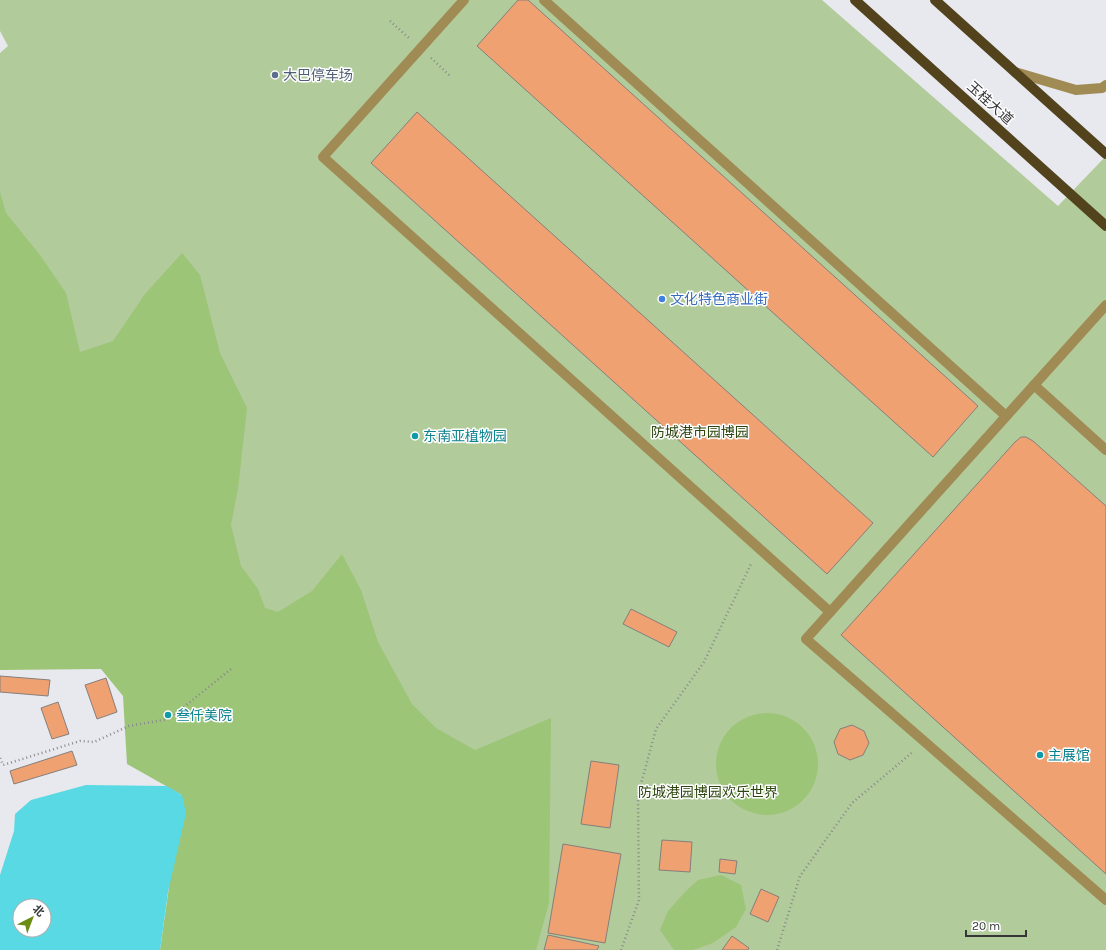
<svg xmlns="http://www.w3.org/2000/svg" width="1106" height="950" viewBox="0 0 1106 950" font-family="Karla,'Noto Sans SC',sans-serif">
<rect width="100%" height="100%" fill="#e8e8ef"/>
<polygon fill="#b1cb9b" points="0,0 822,0 1058,206 1106,156 1106,950 421,950 242,598 0,241 0,53 8,46 0,31"/>
<g fill="#9dc578">
<polygon points="0,192 6,213 40,255 66,293 80,352 113,341 145,294 182,253 200,275 220,353 247,408 238,489 231,525 241,566 258,589 265,608 278,612 312,591 342,554 361,590 378,642 412,704 436,728 475,750 551,718 549,903 536,950 160,950 182,795 127,764 123,696 101,669 0,670"/>
<circle cx="767" cy="764" r="51"/>
<polygon points="721,875 741,885 746,909 736,927 713,943 693,950 674,950 660,930 668,911 685,892 698,880"/>
</g>
<path fill="#59d9e3" fill-rule="evenodd" d="M86 785 167 786 182 795 186 813 168 892 160 950H0V875L14 831 15 814 31 800ZM20 906H44V930H20Z"/>
<g fill="#efa172" stroke="#857f7b">
<polygon points="518,0 528,0 978,406 933,457 477,46"/>
<polygon points="417,112 873,523 827,574 371,163"/>
<polygon points="1021,437 1026,437 1033,441 1106,506 1106,874 841,635 1015,442"/>
<polygon points="631,609 677,632 669,647 623,624"/>
<polygon points="0,676 50,680 48,696 0,692"/>
<polygon points="106,678 117,712 97,719 85,685"/>
<polygon points="58,702 69,734 52,739 41,708"/>
<polygon points="852,725 864,731 869,743 863,755 850,760 838,754 834,742 840,729"/>
<polygon points="72,751 77,765 14,784 10,771"/>
<polygon points="591,761 619,765 610,828 581,824"/>
<polygon points="662,840 692,842 690,872 659,870"/>
<polygon points="563,844 621,854 605,943 548,933"/>
<polygon points="720,859 737,861 735,874 719,872"/>
<polygon points="761,889 779,897 768,922 750,914"/>
<polygon points="548,935 599,946 597,950 544,950"/>
<polygon points="732,936 749,948 748,950 722,950"/>
</g>
<g fill="none" stroke-linecap="round" stroke-linejoin="round">
<g stroke="#89898d" stroke-width="2.5" stroke-dasharray="1 3" stroke-linecap="butt">
<polyline points="390,21 409,38"/>
<polyline points="431,58 450,76"/>
<polyline points="0,758 3,765 80,741 94,742 129,726 169,719 231,669"/>
<polyline points="621,950 639,900 638,795 656,729 704,662 752,562"/>
<polyline points="777,950 800,876 852,803 914,751"/>
</g>
<g stroke="#a18b55" stroke-width="10">
<polyline points="464,0 323,157 830,612"/>
<polyline points="544,0 1006,416"/>
<polyline points="1015,72 1076,90 1102,88 1106,85"/>
<polyline points="1106,305 806,639 925,742 1106,900"/>
<polyline points="1034,385 1106,450"/>
</g>
<g stroke="#52431d" stroke-width="10">
<polyline points="855,0 1106,226"/>
<polyline points="935,0 1106,154"/>
</g>
</g>
<circle fill="#5c6f8a" stroke="#fff" stroke-width="1.5" cx="275" cy="75" r="4"/>
<circle fill="#3f7fe0" stroke="#fff" stroke-width="1.5" cx="662" cy="299" r="4"/>
<g fill="#0f9aa8" stroke="#fff" stroke-width="1.5">
<circle cx="415" cy="436" r="4"/>
<circle cx="168" cy="715" r="4"/>
<circle cx="1040" cy="755" r="4"/>
</g>
<g text-anchor="middle" dominant-baseline="central" stroke-width="3" stroke-linejoin="round" paint-order="stroke">
<g font-size="14" fill="#4e5e75" stroke="#fff" text-anchor="start">
<text x="283" y="75">大巴停车场</text>
</g>
<g font-size="14" fill="#363639" stroke="#fff">
<text transform="translate(990 103) rotate(42)">玉桂大道</text>
</g>
<g font-size="14" fill="#366cbe" stroke="#fff" text-anchor="start">
<text x="670" y="299">文化特色商业街</text>
</g>
<g font-size="14" fill="#2d460f" stroke="#fff">
<text x="700" y="432">防城港市园博园</text>
<text x="708" y="792">防城港园博园欢乐世界</text>
</g>
<g font-size="14" fill="#0d838f" stroke="#fff" text-anchor="start">
<text x="423" y="436">东南亚植物园</text>
<text x="176" y="715">叁仟美院</text>
<text x="1048" y="755">主展馆</text>
</g>
</g>
<g transform="translate(32 918) rotate(42)"><circle r="19" fill="#ffffff" stroke="#afafb0"/>
<path d="M0-3L7 15L0 10L-7 15Z" fill="#6b8d14"/>
<text y="-6" font-size="11" font-weight="bold" text-anchor="middle" fill="#363639">北</text>
</g>
<path d="M966 930v6h60v-6" fill="none" stroke="#363639" stroke-width="2"/>
<text x="972" y="930" font-size="12" fill="#363639" stroke="#ffffff" stroke-width="3" paint-order="stroke">20 m</text>
</svg>
